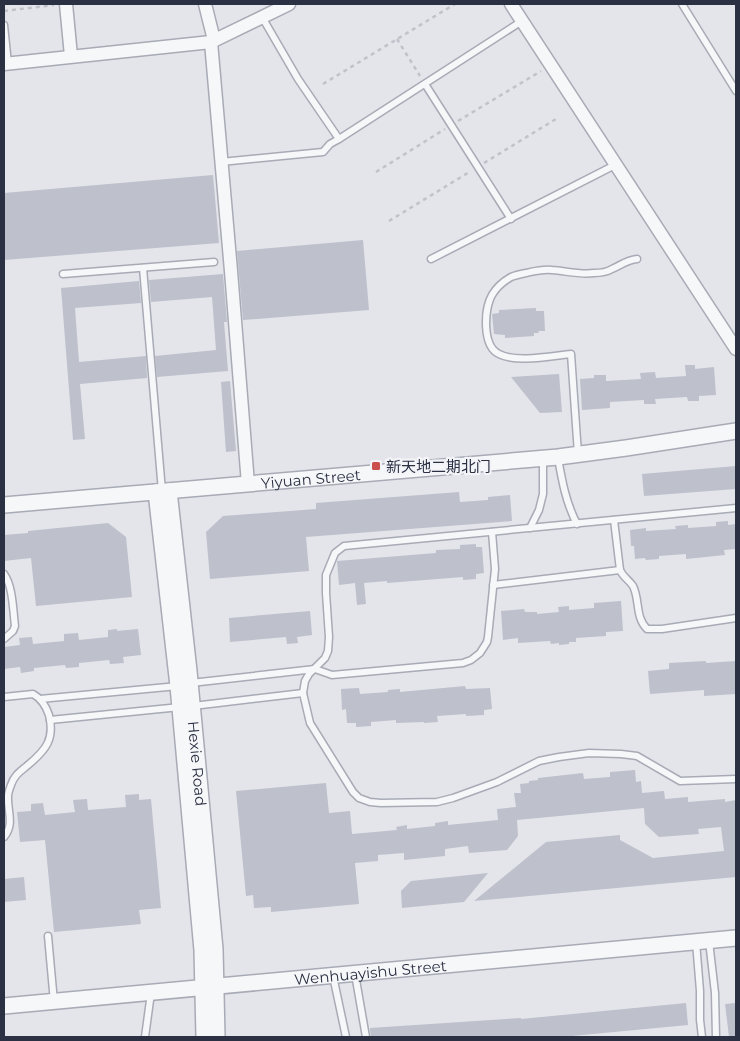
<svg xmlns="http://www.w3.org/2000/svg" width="740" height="1041" viewBox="0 0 740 1041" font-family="Montserrat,'Noto Sans SC',sans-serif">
<rect width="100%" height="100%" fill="#e3e5eb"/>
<g fill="#bec0cb">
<polygon points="213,175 219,243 4,260 4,193"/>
<polygon points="363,240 369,310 243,320 237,251"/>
<polygon points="223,274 227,322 224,322 228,371 157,377 155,356 216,350 212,297 151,302 149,280"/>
<polygon points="139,281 141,303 75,308 79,362 146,356 147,378 80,384 85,439 73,440 61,288"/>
<polygon points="536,308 536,311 544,311 545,331 538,331 539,333 534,333 534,336 505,338 505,335 494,334 492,314 499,313 499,310"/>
<polygon points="685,365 695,365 695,369 714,367 716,395 699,396 699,401 688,401 687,397 655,399 656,404 644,404 644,400 610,402 610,408 582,410 580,379 594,378 594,375 606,375 606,381 641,379 640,373 655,372 656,378 686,376"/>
<polygon points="559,374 562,412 540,413 511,377"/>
<polygon points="230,381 236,451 226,452 221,382"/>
<polygon points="736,466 736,489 644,496 642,474"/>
<polygon points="459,492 460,502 488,500 488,497 510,495 512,521 306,537 309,571 210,579 206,532 223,516 316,509 316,503"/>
<polygon points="728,521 728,525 736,524 736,549 724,550 725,555 686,559 686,554 659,556 659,559 646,560 645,558 635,559 634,546 631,546 630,530 646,528 646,531 676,529 675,526 688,525 688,528 716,526 716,522"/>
<polygon points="108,523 126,537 132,597 36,606 31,558 4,561 4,535 28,533 28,531"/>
<polygon points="476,544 476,547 482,547 484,573 476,574 476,579 463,580 463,577 387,583 387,581 364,583 366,604 357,605 355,583 339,585 337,561 436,553 436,550 460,549 460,545"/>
<polygon points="621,601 623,631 606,632 606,636 576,638 576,642 569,642 569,644 559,645 559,643 551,644 550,641 518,643 518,638 503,640 501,611 524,609 525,612 537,612 537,614 559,612 558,607 569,606 569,610 594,608 594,603"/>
<polygon points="310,611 312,635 297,637 298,643 287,644 286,637 230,642 229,618"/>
<polygon points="117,629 117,631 138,629 141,655 123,657 124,663 110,664 109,660 79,663 79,667 66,668 65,665 34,668 34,671 21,673 20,667 4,669 4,647 20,645 19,638 32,637 33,644 64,641 64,634 78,633 79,640 108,637 108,630"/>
<polygon points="706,661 706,663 736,661 736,694 704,696 704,690 650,694 648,671 669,669 669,663"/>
<polygon points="465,686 466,689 490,688 492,709 484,710 484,715 466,716 466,714 437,716 438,722 424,723 424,722 396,723 396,720 371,722 371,726 356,727 356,723 347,723 346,709 342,710 341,689 359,688 360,694 388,692 388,690 400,689 400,692"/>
<polygon points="635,770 636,782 641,781 642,793 664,791 665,799 688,797 688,802 725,799 725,802 736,800 736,827 735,827 736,877 474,901 546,842 620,835 620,840 653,858 724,851 721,827 698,829 699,834 659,837 645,824 644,808 517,820 518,836 507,850 469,853 468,846 445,849 445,856 404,860 404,853 378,855 378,861 355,863 359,904 271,912 271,907 254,908 253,895 246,896 236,791 326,783 329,813 350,811 352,834 397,830 396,827 407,825 407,829 435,826 435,823 448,821 448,825 498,820 497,809 516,807 514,793 521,793 520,784 529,783 529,781 538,780 538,778 583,773 584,779 610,777 610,772"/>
<polygon points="139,794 139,800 151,799 161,908 139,910 141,924 54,932 45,840 20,842 17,812 31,811 31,804 43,803 45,815 75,812 73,800 87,799 88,810 126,807 125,795"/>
<polygon points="488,873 464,902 402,908 401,891 411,881"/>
<polygon points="24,877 26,900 4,902 4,879"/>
<polygon points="686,1003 688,1025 561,1037 371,1037 370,1030 370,1028 521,1018 521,1019"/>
<polygon points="736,1003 736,1037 729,1037 725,1004"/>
</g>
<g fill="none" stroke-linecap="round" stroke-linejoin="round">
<defs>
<g id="service">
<polyline points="682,4 736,91"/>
<polyline points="262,17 298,79 339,139 522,21"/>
<polyline points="4,25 8,64"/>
<polyline points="425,84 511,219"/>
<polyline points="221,162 323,152 330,144 339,139"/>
<polyline points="431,259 615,165"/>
<polyline points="143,268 162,491"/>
<polyline points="63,274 214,262"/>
<path d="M578 454 571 354C551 356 516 363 499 354 482 346 484 309 492 295 496 288 504 281 511 277 516 275 521 274 526 273 535 271 543 269 552 270 566 271 580 275 594 273 600 273 607 272 612 269 621 265 627 260 637 259"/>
<path d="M558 458C562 481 566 503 577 524"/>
<polyline points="736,508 344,546 335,553 326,575 326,593 329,637 328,651 325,658 309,674 305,681 303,693 310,723 353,792 359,798 370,802 381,803 437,802 453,798 497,782 539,761 559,757 589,753 621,754 637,756 680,781 736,779"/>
<path d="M614 520 620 570C623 577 629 580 633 586 640 600 635 617 647 629H662L736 618"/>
<polyline points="530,528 539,510 543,494 543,459"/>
<path d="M4 574C13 586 13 611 15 626L13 631 4 639"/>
<polyline points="493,585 620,570"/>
<polyline points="191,683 315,669 332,675 463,663 471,660 480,653 487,642 488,637 495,569 492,532"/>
<path d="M4 697 33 694C42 699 46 706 49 715 55 739 46 750 28 765 21 771 14 775 11 785 10 788 8 793 8 796 7 811 15 824 4 837"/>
<polyline points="40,699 178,686"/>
<polyline points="193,706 303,693"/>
<polyline points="50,720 180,707"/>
<polyline points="48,936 54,1002"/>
<polyline points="709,941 715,993 716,1037"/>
<polyline points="696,942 700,991 700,1020 702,1037"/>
<polyline points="355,974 366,1037"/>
<polyline points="333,976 346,1037"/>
<polyline points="145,1037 151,993"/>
</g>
<g id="minor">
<polyline points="66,4 71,56"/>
<polyline points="205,4 214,40"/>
<polyline points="511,4 736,349"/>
<polyline points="211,42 231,271 248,484"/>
<polyline points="4,64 211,42 289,4"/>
</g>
<g id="tertiary">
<path id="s1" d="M169 491 189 671 215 949 217 1037"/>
<polyline points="156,492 178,686 202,950 204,1037"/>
<path id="s2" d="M4 505 558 457 626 448 736 431"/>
<path id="s3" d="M4 1006 736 938"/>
</g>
</defs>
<use href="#service" stroke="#a8abb5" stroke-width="9"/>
<use href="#minor" stroke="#a8abb5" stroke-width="15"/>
<use href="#tertiary" stroke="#a8abb5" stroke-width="18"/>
<g stroke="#c1c3ca" stroke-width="2.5" stroke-dasharray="4 4" stroke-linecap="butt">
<polyline points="4,11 54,5"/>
<polyline points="397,39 420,76"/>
<polyline points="323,84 455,4"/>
<polyline points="458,121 541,71"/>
<polyline points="484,163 556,119"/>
<polyline points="376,172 445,129"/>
<polyline points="389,221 471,171"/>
</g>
<use href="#service" stroke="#f6f7f9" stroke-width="6"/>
<use href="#minor" stroke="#f6f7f9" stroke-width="12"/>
<use href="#tertiary" stroke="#f6f7f9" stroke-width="15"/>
</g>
<rect fill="#cb504d" stroke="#f3f4f8" stroke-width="2" x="371" y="461" width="10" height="10" rx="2.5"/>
<g text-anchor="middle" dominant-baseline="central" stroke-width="4.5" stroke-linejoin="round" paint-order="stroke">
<g font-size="15" fill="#2b3043" stroke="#f3f4f8" text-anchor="start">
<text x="386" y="466">新天地二期北门</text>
</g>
<g font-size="15" fill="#2b3043" stroke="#f3f4f8">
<text stroke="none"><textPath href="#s2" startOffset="308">Yiyuan Street</textPath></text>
<text stroke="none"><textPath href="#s1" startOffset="274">Hexie Road</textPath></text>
<text stroke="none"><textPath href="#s3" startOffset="368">Wenhuayishu Street</textPath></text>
</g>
</g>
<rect width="740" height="1041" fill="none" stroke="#2b3043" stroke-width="10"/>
</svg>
